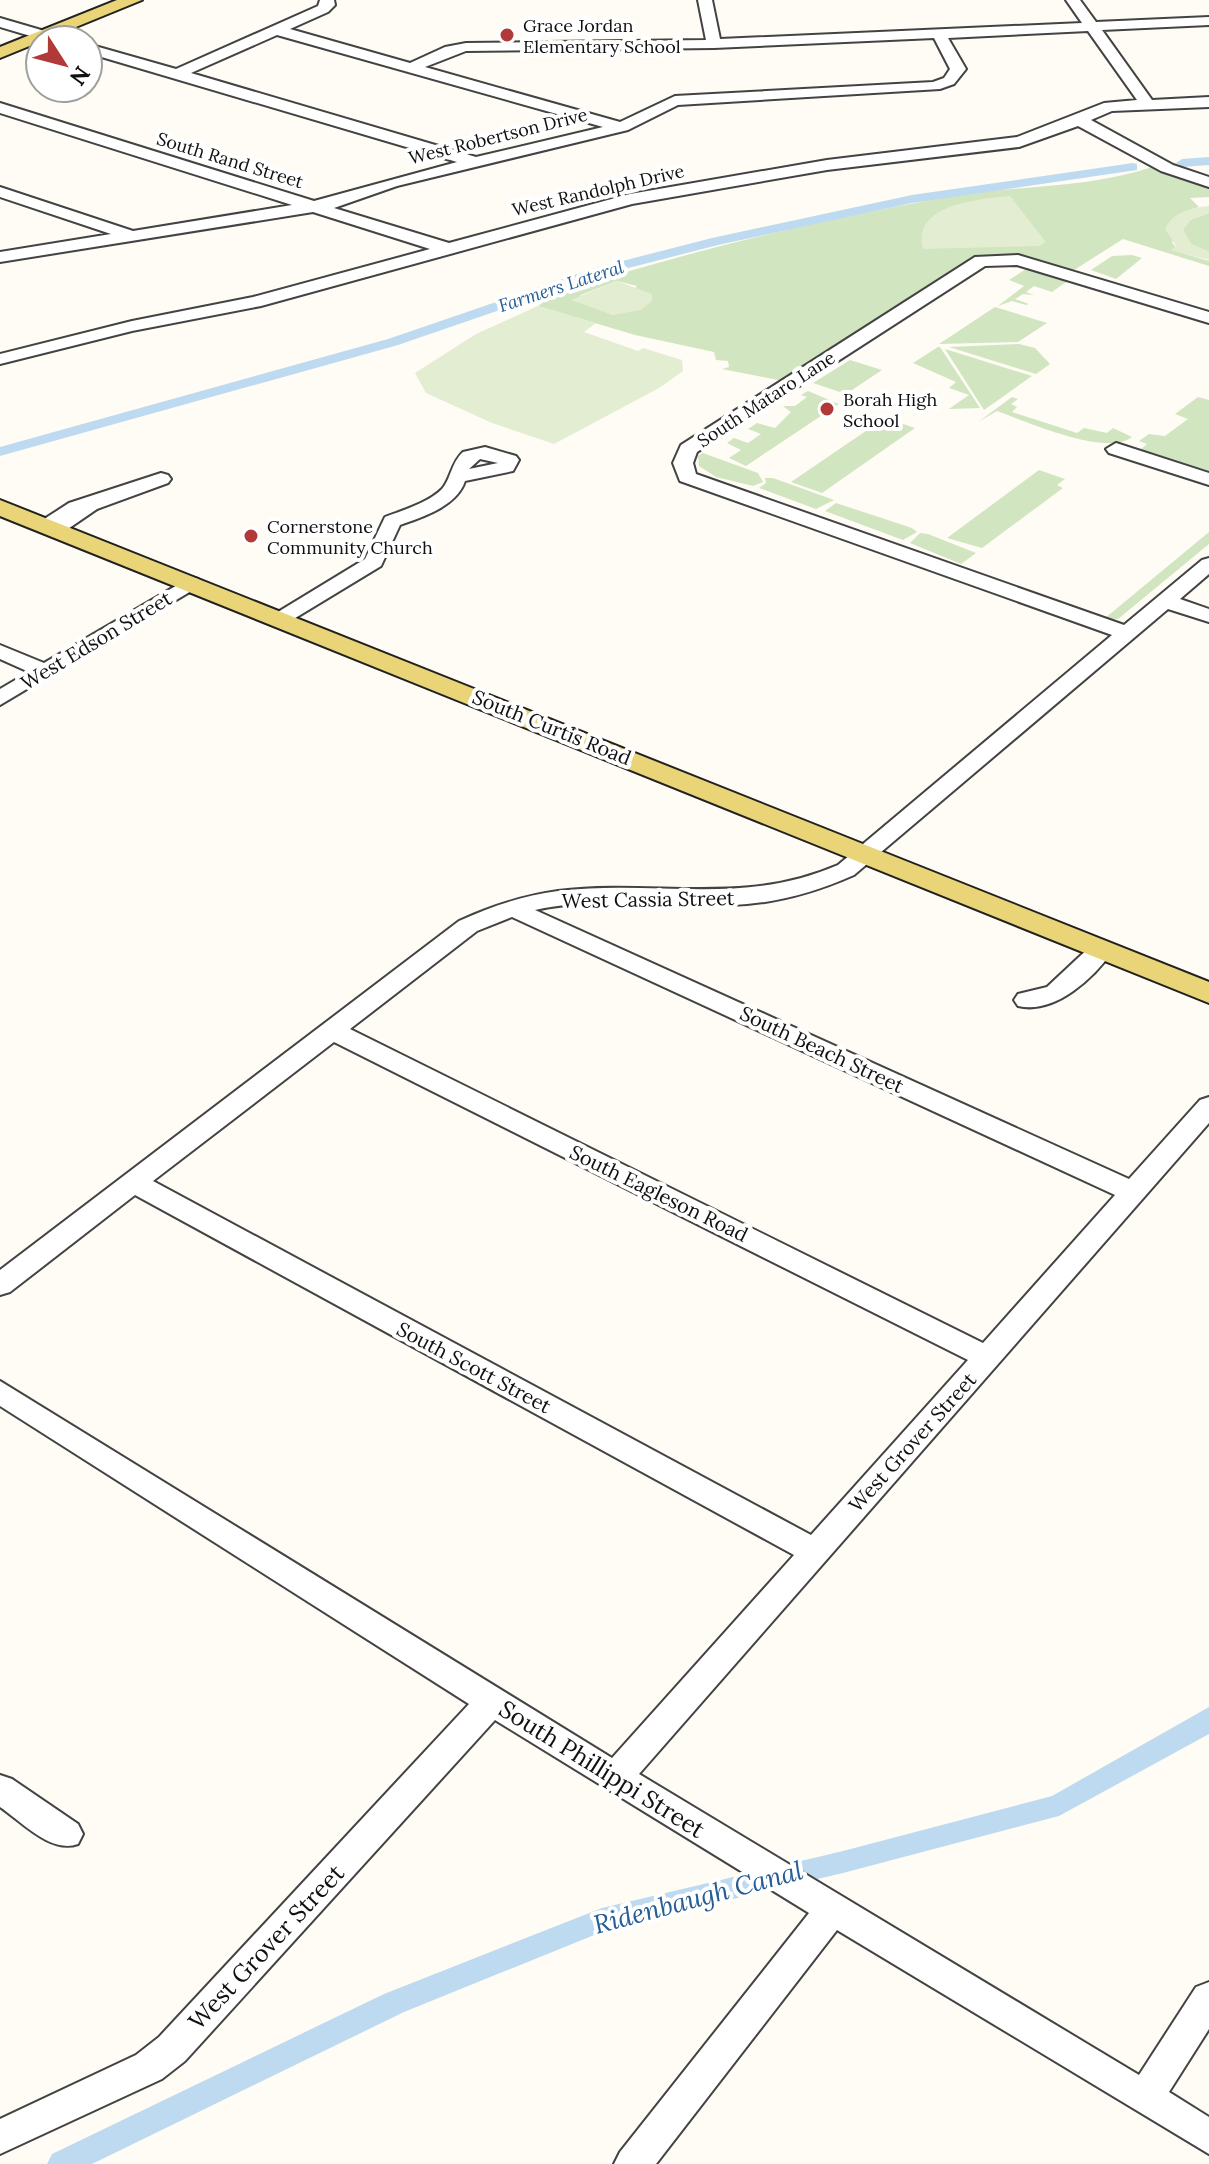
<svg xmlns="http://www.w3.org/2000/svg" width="1209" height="2164" viewBox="0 0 1209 2164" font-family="Lora,serif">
<rect width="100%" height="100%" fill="#fefcf4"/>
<g fill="#d1e5c0" fill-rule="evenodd">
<path d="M1152 167 1209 188V197L1190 198 1199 207 1186 211 1172 243 1176 247 1172 250 1209 261V266L1123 239 1074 270 1010 256 981 257 783 381 722 369 729 367 728 361 716 360 714 352 635 335 538 306 541 304 533 301C669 256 807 222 947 197 1015 185 1087 189 1152 167ZM617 281 637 286 613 315 577 300 581 295Z"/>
<polygon points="1209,213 1209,252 1191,244 1183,230 1190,220"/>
<polygon points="1132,255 1142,258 1116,279 1091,270 1112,256"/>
<polygon points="1029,267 1069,280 1052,292 1034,286 1026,292 1034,295 1023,294 1015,299 1029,304 1026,305 1012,301 998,306 1024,286 1009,280"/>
<polygon points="995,307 1047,323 1018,342 939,344"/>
<polygon points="1019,344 1035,348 1050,364 1036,374 949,347"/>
<polygon points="938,347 940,347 980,408 949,409 969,395 949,388 956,382 913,363"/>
<polygon points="945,349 1032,376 984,410"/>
<polygon points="850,360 882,370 846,394 813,383"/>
<polygon points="808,391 839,404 746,466 729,458 741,450 727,443 734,438 748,443 761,434 748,429 757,423 775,428 791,412 783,406 795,406 807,397 801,395"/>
<path d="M1012 397 1018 399 1011 404 1017 407 1012 412 1077 433 1084 428 1107 433 1113 428 1132 437C1106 457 1028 422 997 411L978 422Z"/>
<polygon points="1198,397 1209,400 1209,473 1140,450 1147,444 1139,441 1149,434 1165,436 1188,419 1175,414"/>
<polygon points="885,418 915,428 822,493 791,482"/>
<polygon points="703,453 758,473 763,482 753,486 716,477 699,466 698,456"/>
<polygon points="1039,470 1065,479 1057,485 1063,488 982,548 947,538"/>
<polygon points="765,478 773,478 834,500 816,509 759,488 766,483"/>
<polygon points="836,503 912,528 917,532 903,540 825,511"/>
<polygon points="1209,532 1209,544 1118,619 1104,619"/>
<polygon points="920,533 928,534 976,553 961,564 910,543"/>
</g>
<g fill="#e2edd1">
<path d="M1010 196 1046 242 1040 246 923 249C911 204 979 199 1010 196Z"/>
<path d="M1209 206V213L1190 220 1183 230 1191 244 1209 252V260L1171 250 1176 246 1165 229C1173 211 1192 208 1209 206Z"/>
<polygon points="617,281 652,294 652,301 641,310 613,315 571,300"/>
<polygon points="538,306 596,323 584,332 638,351 643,348 682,360 683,371 659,388 554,444 492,423 426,393 415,373 476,334"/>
</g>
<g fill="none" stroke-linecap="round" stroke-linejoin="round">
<g fill="#bedaf0" fill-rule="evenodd">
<polygon points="1209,157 1209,165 1182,167 1176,163 1182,159"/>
<polygon points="1133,163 1137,164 1137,170 912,203 718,245 605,274 398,345 0,456 0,447 388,339 595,268 712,238 912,195"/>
<polygon points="1209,1707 1209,1734 1059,1816 843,1873 614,1927 404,2012 92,2164 47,2164 52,2154 384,1994 602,1908 843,1851 1052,1796"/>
</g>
<defs>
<g id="minor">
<path d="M320 0H334L335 5 328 12 290 29 410 63 445 47 466 43 706 40 698 0H712L720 39 1082 23 1066 0H1080L1096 22 1209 17V25L1102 30 1152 100 1209 97V107L1112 111 1091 120 1173 165 1209 177V187L1161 171 1078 126 1019 147 827 170 632 204 261 306 132 331 0 364V354L132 321 253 297 430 249 313 212 0 262V252L111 234 0 197V187L133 231 292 205 0 113V103L314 201 457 162 88 53V44L176 69 318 6ZM1088 31 1137 100 1104 103 1017 137 827 160 630 194 449 243 334 208 397 186 628 130 678 105 940 89 954 84 966 69 948 38ZM277 35 603 127 476 157 191 73ZM934 38 950 69 944 78 933 82 675 96 620 122 425 67 466 51 714 48Z"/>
<polygon points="0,18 65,37 67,40 44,40 0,27"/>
<path d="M1018 255 1209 312V323L1017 265 985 266 697 452 693 463 696 474 1124 625 1202 560 1209 558V574L1180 599 1209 609V622L1168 609 854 875C820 890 785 901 747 904 676 910 605 895 535 910L1129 1179 1200 1100 1209 1097V1123L639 1774 1139 2075 1196 1987 1209 1982V2029L1169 2092 1209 2117V2154L837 1930 656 2164H614L620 2152 809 1913 495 1720 185 2061 162 2079 0 2154V2119L136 2055 159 2037 469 1704 0 1406V1381L612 1758 794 1555 135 1195 10 1292 0 1295V1270L459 921C492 906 522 896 558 891 658 879 740 907 838 865L1112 635 680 481 673 463 681 445 975 257ZM512 917 1115 1195 983 1343 350 1029 477 931ZM334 1042 968 1360 811 1535 153 1181Z"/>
<polygon points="1116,443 1209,473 1209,485 1109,453 1106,449"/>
<path d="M485 447 516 456 519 460 513 471 465 481C457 506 423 517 400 525L381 566 287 623H273L270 619 273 615 365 559 385 517C403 510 428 503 442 489 451 479 451 463 463 452ZM480 459 498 463 469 469Z"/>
<polygon points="161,473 168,475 171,479 168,483 97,509 62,533 48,533 35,525 69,503"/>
<polygon points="191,577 198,579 201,583 198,587 0,705 0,689 29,672 0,659 0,645 44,663"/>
<path d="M1102 942 1114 949C1095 977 1055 1015 1018 1006L1014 1000 1018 994 1047 987 1093 944Z"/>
<path d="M0 1775 12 1779 78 1824 83 1834 78 1844C51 1854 22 1822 0 1807Z"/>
</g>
<g id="major">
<polygon points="117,0 142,0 0,58 0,47"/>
<polygon points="0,500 1209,982 1209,1003 0,516"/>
</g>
</defs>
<use href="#minor" stroke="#434343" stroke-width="4"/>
<use href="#major" stroke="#212121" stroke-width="4"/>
<use href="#minor" fill="#fff" fill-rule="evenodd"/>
<use href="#major" fill="#e9d578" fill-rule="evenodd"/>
</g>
<g fill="#b13937" stroke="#fff" stroke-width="3">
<circle cx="507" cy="35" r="8"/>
<circle cx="827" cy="409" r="8"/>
<circle cx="251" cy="536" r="8"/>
</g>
<g text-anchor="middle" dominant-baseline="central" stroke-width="8" stroke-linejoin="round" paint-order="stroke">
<g font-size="18" fill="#101010" stroke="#fff" text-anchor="start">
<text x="523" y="25">Grace Jordan<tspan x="523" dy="21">Elementary School</tspan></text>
<text x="843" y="399">Borah High<tspan x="843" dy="21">School</tspan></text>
<text x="267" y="526">Cornerstone<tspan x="267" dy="21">Community Church</tspan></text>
</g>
<g font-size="18" fill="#101010" stroke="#fff">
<text transform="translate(498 136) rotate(-14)">West Robertson Drive</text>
<text transform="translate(230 160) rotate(17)">South Rand Street</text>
<text transform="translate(598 190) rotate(-13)">West Randolph Drive</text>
<text transform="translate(766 399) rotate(-33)">South Mataro Lane</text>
</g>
<g font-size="18" font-style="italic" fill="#265d94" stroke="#fff">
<text transform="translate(561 286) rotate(-18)">Farmers Lateral</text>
</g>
<g font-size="20" fill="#101010" stroke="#fff">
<text transform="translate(96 640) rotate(-31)">West Edson Street</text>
<text transform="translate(552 727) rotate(22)">South Curtis Road</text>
<text transform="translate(648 899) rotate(-1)">West Cassia Street</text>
<text transform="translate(822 1049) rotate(25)">South Beach Street</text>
<text transform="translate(659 1193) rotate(26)">South Eagleson Road</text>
<text transform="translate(474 1367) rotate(28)">South Scott Street</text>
<text transform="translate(912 1442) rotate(-48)">West Grover Street</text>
</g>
<g font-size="24" fill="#101010" stroke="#fff">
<text transform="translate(602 1769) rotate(32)">South Phillippi Street</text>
<text transform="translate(266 1947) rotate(-47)">West Grover Street</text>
</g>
<g font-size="26" font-style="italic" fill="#265d94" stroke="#fff">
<text transform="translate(698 1897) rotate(-15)">Ridenbaugh Canal</text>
</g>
</g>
<g transform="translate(64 64) rotate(126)"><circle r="38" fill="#ffffff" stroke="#9f9f9f" stroke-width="2"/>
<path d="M0-6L14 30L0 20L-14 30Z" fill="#b13937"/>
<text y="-12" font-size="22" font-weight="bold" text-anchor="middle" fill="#101010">N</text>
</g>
</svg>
